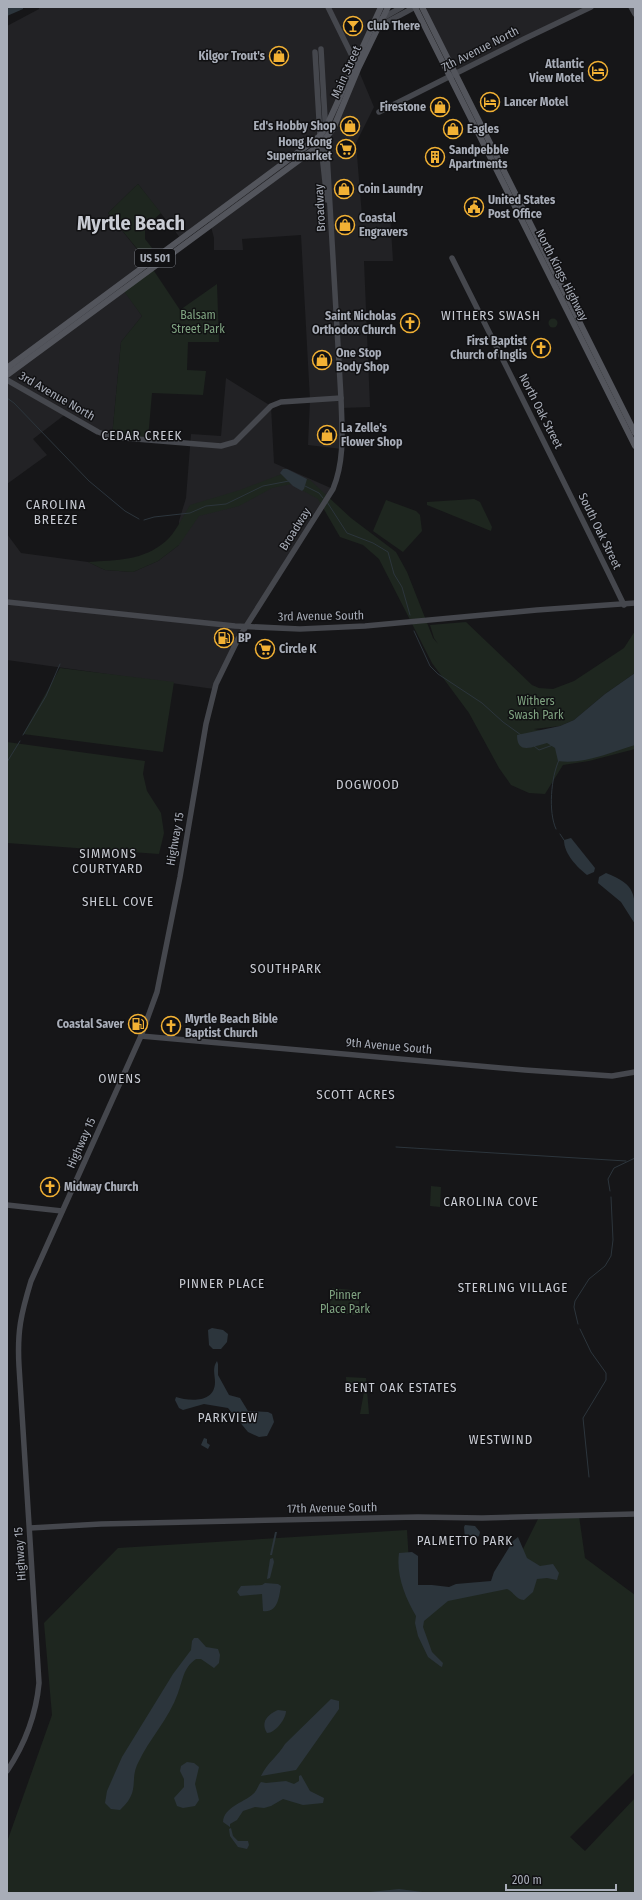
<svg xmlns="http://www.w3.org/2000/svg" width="642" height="1900" viewBox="0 0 642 1900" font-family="'Fira Sans Condensed',sans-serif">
<rect width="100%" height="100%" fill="#161618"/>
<g fill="#222225">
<polygon points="39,7 381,7 358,69 374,107 356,143 362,216 390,213 393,261 364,261 370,407 341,408 342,449 308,445 310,400 301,235 242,239 243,250 214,250 214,238 209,219 181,239 138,184 108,213 148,263 120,285 142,316 121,342 112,437 67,413 33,439 47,455 7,484 7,26 39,9"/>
<polygon points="422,7 591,7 455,73"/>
<polygon points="226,378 271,406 274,463 333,489 247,626 214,689 7,660 7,534 21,553 88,562 105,570 133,572 158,561 179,545 179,521 186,498 191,434 221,436"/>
</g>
<g fill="#1e261f">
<polygon points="138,184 161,213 145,227 145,239 152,248 143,256 108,213"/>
<polygon points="152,268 180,310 217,284 219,342 188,342 187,370 206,371 203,395 152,393 148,439 112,437 121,342 142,316 123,290"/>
<circle cx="553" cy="323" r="4.5"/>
<path d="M287 472 310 480 351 518 396 552 407 572 433 638 438 644 434 638 430 625 466 622 532 685 539 688 553 689 574 681 624 648 635 631V673L605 694 574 720 560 726 534 729 548 732 584 717 635 680V749L589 761 563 765 545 794 529 793 511 785 499 768 469 713 432 663 379 559 363 545 340 537 318 499 291 484 272 488 239 506 199 516 179 545 158 561 133 572 105 570 88 562C117 560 143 561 166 541 176 532 183 516 190 505L240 490Z"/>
<polygon points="474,499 480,502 492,527 491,531 427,505 427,502"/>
<polygon points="386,500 416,511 420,515 422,531 403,552 373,531"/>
<polygon points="60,668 174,682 163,752 23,734"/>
<polygon points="7,742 145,761 143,774 147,791 161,813 164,833 159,854 7,843"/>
<polygon points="431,1186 441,1187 440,1207 430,1206"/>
<polygon points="332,1288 361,1291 357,1315 329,1312"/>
<polygon points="346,1377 366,1378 369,1414 360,1414 364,1392 347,1389"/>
<polygon points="579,1516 585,1558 635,1595 635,1772 570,1837 585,1851 635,1798 635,1893 7,1893 7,1842 52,1715 44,1623 118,1548 407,1530 411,1595 504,1587 539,1517"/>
</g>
<g fill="#2c353c">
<polygon points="7,7 23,7 23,9 7,16"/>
<polygon points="283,469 287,469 307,479 304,489 302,491 293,486 280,473"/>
<path d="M635 673V745C611 752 583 765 558 761L555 748 547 743C534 746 517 756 517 735L560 726 574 720 605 694Z"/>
<path d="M571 838 595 868 594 872 587 875C577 867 564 854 564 840Z"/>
<path d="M606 873C637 885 635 895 635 924L621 902 598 883 599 877Z"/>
<polygon points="212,1328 223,1330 228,1334 227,1342 221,1349 213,1349 209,1345 208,1330"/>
<path d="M217 1361 218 1364V1375L229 1395 240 1398 248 1411 268 1412 272 1414 274 1422 267 1436 259 1437 248 1432 228 1408 204 1404 183 1410 179 1408 175 1400 176 1397C188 1401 215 1404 215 1382 215 1375 212 1368 217 1361Z"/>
<polygon points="204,1438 207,1439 207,1443 210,1445 208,1449 201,1445"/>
<polygon points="465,1525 475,1526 480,1532 479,1536 475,1538 465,1538 464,1527"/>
<polygon points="275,1532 277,1532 272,1555 270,1555"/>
<path d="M518 1537 527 1558 540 1566 553 1564 559 1573 557 1580 547 1578 537 1579 533 1592 524 1600C515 1599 514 1592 507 1589L448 1601 424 1621 423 1627 432 1652 443 1663 442 1667 440 1666 428 1657 418 1636 415 1623 416 1616C405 1597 396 1575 399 1553L412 1552 418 1556V1585H432L449 1587 456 1584 491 1581 494 1572 513 1541Z"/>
<polygon points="273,1558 274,1562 270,1578 267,1579 270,1559"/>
<path d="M265 1583 278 1584 281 1586C279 1597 278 1613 263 1611L262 1594 240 1596 237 1592 241 1586 262 1585Z"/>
<path d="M194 1638H198L206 1647 218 1649 220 1655 219 1663 214 1668 201 1659H196C183 1668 183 1680 178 1693 169 1719 149 1739 138 1763 129 1781 141 1791 120 1810L111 1809 105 1803 107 1791 122 1757 173 1674 191 1650 192 1641Z"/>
<path d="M331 1699 339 1701V1709L296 1770 261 1776C267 1763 278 1756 285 1744Z"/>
<path d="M278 1710 286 1711C286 1719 275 1733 267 1733 260 1722 268 1714 278 1710Z"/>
<polygon points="187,1762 194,1763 199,1767 195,1784 199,1800 195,1806 183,1808 177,1806 174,1798 184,1787 184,1779 180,1771 181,1766"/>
<path d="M301 1775 310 1791 324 1798 323 1803 303 1805 283 1799 271 1806 264 1808 255 1807 243 1811 237 1820 230 1824V1827L223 1822C224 1807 243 1803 253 1794 257 1791 258 1785 261 1782L266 1783 286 1781 294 1784 299 1781V1776Z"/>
<polygon points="231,1828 233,1836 238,1841 248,1841 249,1845 247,1849 238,1847 230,1836 229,1829"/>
<polygon points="399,1889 430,1893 361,1893"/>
</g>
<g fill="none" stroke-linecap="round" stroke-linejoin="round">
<g stroke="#2c353c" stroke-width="1">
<polyline points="7,398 14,403 89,481 125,511 139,519"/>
<polyline points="305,486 319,493 323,498"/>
<polyline points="327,502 347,533 373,543 388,552 394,574 402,587 410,615"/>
<polyline points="144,520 154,517 190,513 206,506 226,504 263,486 289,481"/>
<polyline points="414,631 430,666 438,674 482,703 503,722 521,735"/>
<polyline points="23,735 46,696 60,664"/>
<polyline points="534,746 539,750 553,745"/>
<polyline points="7,762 20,741"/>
<path d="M556 829C548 812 551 777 559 760"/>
<polyline points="560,834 564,840"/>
<polyline points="396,1147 626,1161"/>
<polyline points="610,1191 608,1179 614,1168 635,1158"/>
<polyline points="578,1324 574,1307 575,1301 589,1279 605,1266 611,1256 613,1240 611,1197"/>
<polyline points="580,1329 591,1352 606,1373 606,1380 583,1418 589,1477"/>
</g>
<g stroke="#45474d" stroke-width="5.5">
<polyline points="328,7 357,66"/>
<polyline points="631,7 635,14"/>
<polyline points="381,19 402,7"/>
<polyline points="378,27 415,7"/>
<polyline points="315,52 320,136 327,200"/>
<polyline points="379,112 524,39 591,7"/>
<path d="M452 258C510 374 568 489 624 605"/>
<polyline points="7,380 98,432 112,437 221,446 235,442 271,406 281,402 341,398"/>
<polyline points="7,602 235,626 300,629 365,626 537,610 635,603"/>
<polyline points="141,1036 525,1070 612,1076 635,1072"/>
<polyline points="7,1205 62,1211"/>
<polyline points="30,1528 101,1524 418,1517 482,1518 635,1514"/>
<path d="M7 1771C25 1744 36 1716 39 1683L19 1366C17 1331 21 1314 31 1281L141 1036 157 992 180 877 206 724 216 684 238 639 333 489C345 460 342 429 341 398L321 49"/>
</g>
<g stroke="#53555c" stroke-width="6">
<polyline points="415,7 635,446"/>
<polyline points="422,7 635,433"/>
<polyline points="7,368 320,136 328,123 381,7"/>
<polyline points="7,375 321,144 333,129 358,69 388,7"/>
</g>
</g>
<defs>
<symbol id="bar-ring" viewBox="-11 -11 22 22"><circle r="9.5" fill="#111113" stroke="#f2b134" stroke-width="1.5"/><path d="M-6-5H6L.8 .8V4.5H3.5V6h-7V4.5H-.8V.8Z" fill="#f2b134"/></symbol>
<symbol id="shop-ring" viewBox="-11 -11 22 22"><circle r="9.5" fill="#111113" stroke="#f2b134" stroke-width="1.5"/><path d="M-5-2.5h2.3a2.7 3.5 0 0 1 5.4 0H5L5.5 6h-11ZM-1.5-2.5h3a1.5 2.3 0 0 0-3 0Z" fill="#f2b134"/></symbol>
<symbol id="hotel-ring" viewBox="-11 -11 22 22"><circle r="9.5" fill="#111113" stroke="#f2b134" stroke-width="1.5"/><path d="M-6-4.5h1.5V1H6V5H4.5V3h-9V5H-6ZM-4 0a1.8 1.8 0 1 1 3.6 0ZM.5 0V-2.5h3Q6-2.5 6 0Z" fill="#f2b134"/></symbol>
<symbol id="supermarket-ring" viewBox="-11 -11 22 22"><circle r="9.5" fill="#111113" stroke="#f2b134" stroke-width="1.5"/><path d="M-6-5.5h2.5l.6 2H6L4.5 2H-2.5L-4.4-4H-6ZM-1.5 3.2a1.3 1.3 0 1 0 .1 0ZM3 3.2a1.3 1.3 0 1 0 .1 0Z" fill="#f2b134"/></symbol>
<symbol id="building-ring" viewBox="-11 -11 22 22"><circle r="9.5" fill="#111113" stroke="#f2b134" stroke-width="1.5"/><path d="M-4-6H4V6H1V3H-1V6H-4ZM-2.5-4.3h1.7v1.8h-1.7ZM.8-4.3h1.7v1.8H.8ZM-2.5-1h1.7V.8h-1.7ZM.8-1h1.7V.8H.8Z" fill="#f2b134"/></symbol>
<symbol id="civic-ring" viewBox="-11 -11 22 22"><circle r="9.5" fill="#111113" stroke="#f2b134" stroke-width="1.5"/><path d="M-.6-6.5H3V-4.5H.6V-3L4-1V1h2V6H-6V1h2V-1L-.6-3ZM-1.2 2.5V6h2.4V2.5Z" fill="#f2b134"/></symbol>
<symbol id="church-ring" viewBox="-11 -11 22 22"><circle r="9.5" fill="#111113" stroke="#f2b134" stroke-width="1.5"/><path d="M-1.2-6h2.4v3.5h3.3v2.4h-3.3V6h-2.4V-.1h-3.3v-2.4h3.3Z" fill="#f2b134"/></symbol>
<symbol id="fuel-ring" viewBox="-11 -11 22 22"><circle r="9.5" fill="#111113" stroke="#f2b134" stroke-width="1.5"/><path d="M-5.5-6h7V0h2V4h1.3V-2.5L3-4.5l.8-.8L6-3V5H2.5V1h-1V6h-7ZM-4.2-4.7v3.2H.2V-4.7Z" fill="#f2b134"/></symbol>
</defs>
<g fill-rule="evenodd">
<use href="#bar-ring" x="342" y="15" width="22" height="22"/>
<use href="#shop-ring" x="268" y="45" width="22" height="22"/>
<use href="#hotel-ring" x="587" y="60" width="22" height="22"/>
<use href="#hotel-ring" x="479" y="91" width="22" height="22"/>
<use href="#shop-ring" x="429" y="96" width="22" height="22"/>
<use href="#shop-ring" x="339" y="115" width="22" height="22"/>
<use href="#shop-ring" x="442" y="118" width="22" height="22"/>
<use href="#supermarket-ring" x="335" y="138" width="22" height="22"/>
<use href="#building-ring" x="424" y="146" width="22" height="22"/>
<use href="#shop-ring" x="333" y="178" width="22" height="22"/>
<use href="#civic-ring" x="463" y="196" width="22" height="22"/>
<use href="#shop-ring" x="334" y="214" width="22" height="22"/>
<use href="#church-ring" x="399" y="312" width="22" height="22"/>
<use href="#church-ring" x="530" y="337" width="22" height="22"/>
<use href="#shop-ring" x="311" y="349" width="22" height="22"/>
<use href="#shop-ring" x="316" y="424" width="22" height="22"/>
<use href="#fuel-ring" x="213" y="627" width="22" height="22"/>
<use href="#supermarket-ring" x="254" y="638" width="22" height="22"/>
<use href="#fuel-ring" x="127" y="1013" width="22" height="22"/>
<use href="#church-ring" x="160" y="1015" width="22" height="22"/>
<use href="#church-ring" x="39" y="1176" width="22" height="22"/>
</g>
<g text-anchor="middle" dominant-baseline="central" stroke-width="3" stroke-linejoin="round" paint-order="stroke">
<rect fill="#111113" stroke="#7b7e86" stroke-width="1" x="135" y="249" width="40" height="18" rx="3"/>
<g font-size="11" font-weight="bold" fill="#a8adb8">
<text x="155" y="258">US 501</text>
</g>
<g font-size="12" font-weight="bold" fill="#a8adb8" stroke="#111113" text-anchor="start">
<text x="367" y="26">Club There</text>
<text x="265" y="56" text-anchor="end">Kilgor Trout's</text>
<text x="584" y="64" text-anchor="end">Atlantic<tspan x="584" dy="14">View Motel</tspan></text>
<text x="504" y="102">Lancer Motel</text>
<text x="426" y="107" text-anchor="end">Firestone</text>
<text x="336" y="126" text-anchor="end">Ed's Hobby Shop</text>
<text x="467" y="129">Eagles</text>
<text x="332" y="142" text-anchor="end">Hong Kong<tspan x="332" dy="14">Supermarket</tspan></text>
<text x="449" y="150">Sandpebble<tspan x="449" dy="14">Apartments</tspan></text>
<text x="358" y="189">Coin Laundry</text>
<text x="488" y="200">United States<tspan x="488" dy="14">Post Office</tspan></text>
<text x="359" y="218">Coastal<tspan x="359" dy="14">Engravers</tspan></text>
<text x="396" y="316" text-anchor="end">Saint Nicholas<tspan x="396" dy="14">Orthodox Church</tspan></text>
<text x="527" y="341" text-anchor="end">First Baptist<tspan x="527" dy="14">Church of Inglis</tspan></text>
<text x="336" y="353">One Stop<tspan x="336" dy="14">Body Shop</tspan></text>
<text x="341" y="428">La Zelle's<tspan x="341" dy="14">Flower Shop</tspan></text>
<text x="238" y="638">BP</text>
<text x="279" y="649">Circle K</text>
<text x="185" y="1019">Myrtle Beach Bible<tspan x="185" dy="14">Baptist Church</tspan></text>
<text x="124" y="1024" text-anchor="end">Coastal Saver</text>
<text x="64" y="1187">Midway Church</text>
</g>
<g font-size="12" fill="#a8adb8" stroke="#111113">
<text transform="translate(480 49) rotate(-27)">7th Avenue North</text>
<text transform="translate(346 72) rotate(-66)">Main Street</text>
<text transform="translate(320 208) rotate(-93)">Broadway</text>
<text transform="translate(562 275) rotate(63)">North Kings Highway</text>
<text transform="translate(57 396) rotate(30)">3rd Avenue North</text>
<text transform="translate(541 411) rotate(63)">North Oak Street</text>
<text transform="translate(295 529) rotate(-58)">Broadway</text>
<text transform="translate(600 531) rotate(64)">South Oak Street</text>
<text transform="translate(321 616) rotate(-1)">3rd Avenue South</text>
<text transform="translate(175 839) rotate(-80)">Highway 15</text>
<text transform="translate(389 1046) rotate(5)">9th Avenue South</text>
<text transform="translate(81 1143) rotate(-66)">Highway 15</text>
<text transform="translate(332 1508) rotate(-1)">17th Avenue South</text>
<text transform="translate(20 1554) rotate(-94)">Highway 15</text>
</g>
<g font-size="12" fill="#7fa381" stroke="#111113">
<text x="198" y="315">Balsam<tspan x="198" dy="14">Street Park</tspan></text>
<text x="536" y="701">Withers<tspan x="536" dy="14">Swash Park</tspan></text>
<text x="345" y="1295">Pinner<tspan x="345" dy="14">Place Park</tspan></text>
</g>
<g font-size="13" letter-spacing="1" fill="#c9ccd4" stroke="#111113">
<text x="491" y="315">WITHERS SWASH</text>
<text x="142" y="435">CEDAR CREEK</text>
<text x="56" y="504">CAROLINA<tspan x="56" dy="15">BREEZE</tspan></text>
<text x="368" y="784">DOGWOOD</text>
<text x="108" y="853">SIMMONS<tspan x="108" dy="15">COURTYARD</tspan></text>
<text x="118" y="901">SHELL COVE</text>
<text x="286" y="968">SOUTHPARK</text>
<text x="120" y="1078">OWENS</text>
<text x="356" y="1094">SCOTT ACRES</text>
<text x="491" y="1201">CAROLINA COVE</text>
<text x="222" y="1283">PINNER PLACE</text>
<text x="513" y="1287">STERLING VILLAGE</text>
<text x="401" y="1387">BENT OAK ESTATES</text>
<text x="228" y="1417">PARKVIEW</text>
<text x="501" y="1439">WESTWIND</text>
<text x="465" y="1540">PALMETTO PARK</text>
</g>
<g font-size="20" font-weight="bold" fill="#c9ccd4" stroke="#111113">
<text x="131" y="223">Myrtle Beach</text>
</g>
</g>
<rect width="642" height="1900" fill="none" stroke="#a8adb8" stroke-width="16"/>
<path d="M506 1884v6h110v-6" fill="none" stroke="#a8adb8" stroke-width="2"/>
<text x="512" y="1884" font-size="12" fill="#a8adb8" stroke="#111113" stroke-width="3" paint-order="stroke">200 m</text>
</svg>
